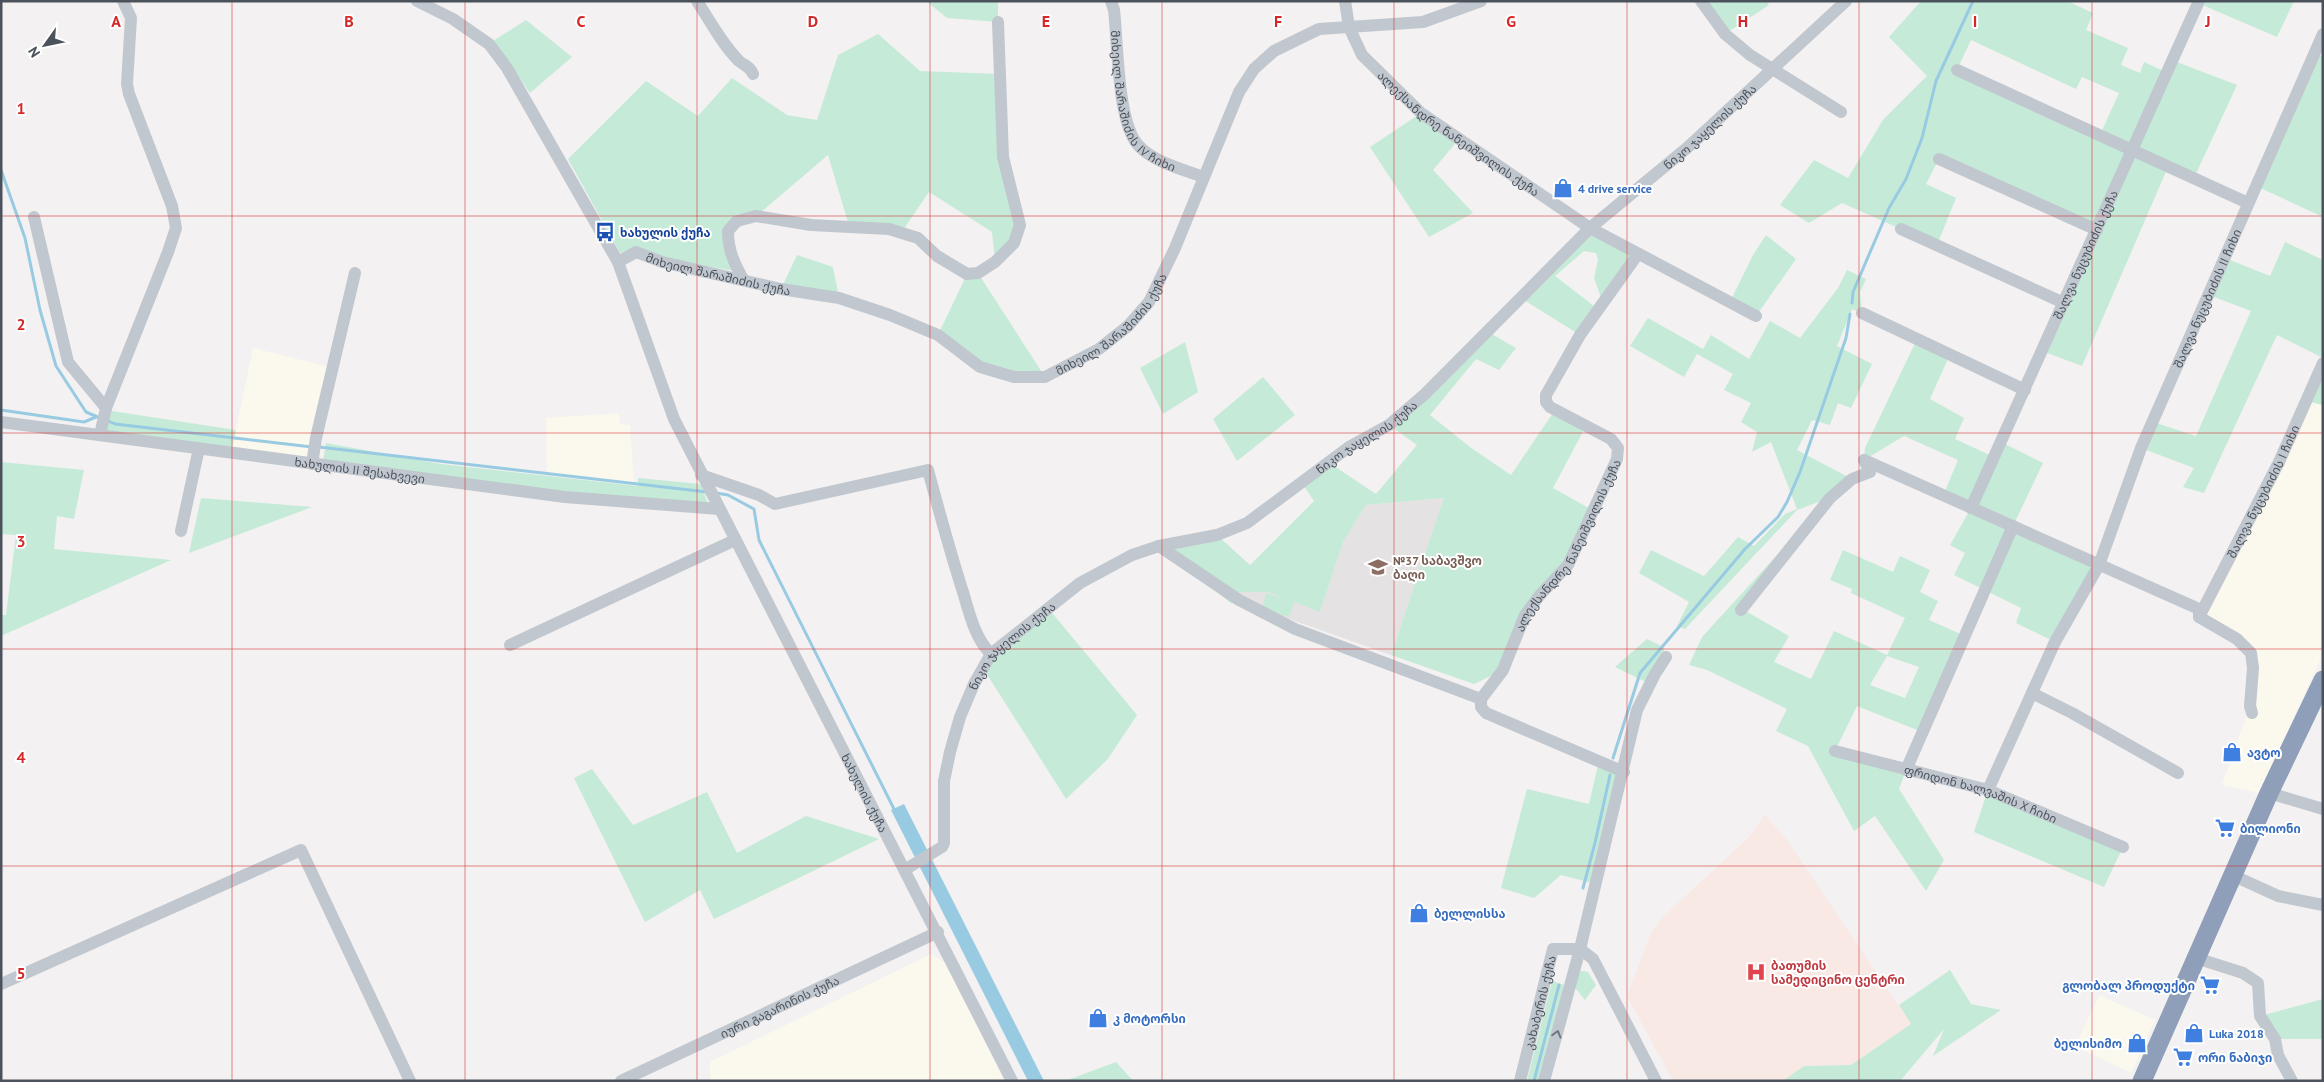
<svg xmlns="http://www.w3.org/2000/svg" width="2324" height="1082" viewBox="0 0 2324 1082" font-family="'PT Sans','Noto Sans Georgian',sans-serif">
<rect width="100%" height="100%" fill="#f3f1f1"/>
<g fill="#fbf8ed">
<polygon points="253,348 333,368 312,464 231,453"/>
<polygon points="2306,401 2323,405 2323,654 2259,793 2222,785 2250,706 2251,653 2199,617"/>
<polygon points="619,413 620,424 630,425 634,484 547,474 546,418"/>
<polygon points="931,954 947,964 1004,1081 710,1081 710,1062"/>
<polygon points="2099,995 2155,1020 2131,1073 2075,1046"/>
</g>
<polygon fill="#e4e2e2" points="1445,498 1391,655 1261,609 1237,592 1269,592 1320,611 1343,542 1366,505"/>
<polygon fill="#f9e9e5" points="1765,815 1787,840 1911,1024 1851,1065 1804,1066 1783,1081 1673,1081 1627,996 1651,933 1663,917 1748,838"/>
<g fill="#c5ebd8" fill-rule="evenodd">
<polygon points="926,1 998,1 998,22 947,18"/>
<polygon points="1701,1 1766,1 1769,5 1725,34"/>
<path d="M1921 1H2067L2093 13 2086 30 2128 48 2121 65 2140 73 2144 62 2168 73 2174 61 2237 85 2194 178 2168 167 2082 366 2042 351 2097 230 1939 159 1926 184 1956 198 1937 245 1842 203 1809 223 1780 205 1814 160 1848 178 1883 120 1927 76 1889 37ZM1971 40 2076 89 2082 77 2119 93 2100 135 1957 70Z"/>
<polygon points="2193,1 2294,1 2277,37"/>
<polygon points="526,20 572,57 530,93 493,41"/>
<polygon points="878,34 920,71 999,74 1003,157 1020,225 995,262 992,232 929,192 901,233 849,226 828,155 760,213 738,214 723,228 736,271 685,263 634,249 620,253 568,159 646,81 698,116 732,78 787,115 817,120 838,55"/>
<polygon points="2315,53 2323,57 2323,217 2256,186"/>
<polygon points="1421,113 1459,139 1433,170 1473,213 1429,237 1370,147"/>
<polygon points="1590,228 1638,254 1603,303 1594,278 1598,260 1596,253 1584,251 1555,276 1598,309 1580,335 1521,298"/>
<polygon points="1766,235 1796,259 1756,316 1730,302 1753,255"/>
<polygon points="2285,242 2323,260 2323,358 2277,335 2204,493 2183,487 2194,468 2141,448 2153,422 2196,436 2251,311 2209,295 2225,258 2270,276"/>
<polygon points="797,255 833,267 839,298 781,289"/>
<path d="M1847 270 1866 279 1860 292 1862 313 1852 309 1837 346 1872 364 1851 408 1838 403 1830 425 1812 420 1797 450 1852 479 1742 609 1789 636 1774 662 1811 679 1834 631 1887 655 1905 618 1851 593 1852 589 1830 580 1843 550 1893 572 1900 556 1930 570 1920 592 1938 601 1929 620 1965 636 1922 732 1857 706 1835 751 1906 770 1899 789 1944 860 1926 891 1875 816 1854 831 1808 746 1776 731 1787 709 1707 670 1689 665 1702 637 1829 498 1797 510 1685 629 1677 626 1689 602 1639 573 1651 550 1704 576 1738 537 1754 546 1785 514 1797 509 1771 442 1752 452 1757 432 1741 422 1751 403 1724 390 1733 374 1697 354 1684 377 1630 346 1648 318 1703 349 1711 335 1749 359 1770 321 1800 338 1838 288ZM1887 656 1919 667 1905 698 1870 685Z"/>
<polygon points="978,273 1045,377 980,367 938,335 967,274"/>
<polygon points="1488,332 1516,348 1499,370 1476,359 1430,415 1470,447 1511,475 1555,410 1586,426 1553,488 1594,511 1568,565 1540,595 1503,670 1474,684 1391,655 1444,498 1366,505 1343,542 1320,612 1294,602 1289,617 1262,609 1266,593 1286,599 1269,592 1237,592 1232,604 1159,546 1217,535 1250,565 1314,501 1302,483 1328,462 1376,494 1417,445 1389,425"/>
<polygon points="1917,339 1950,354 1930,399 1964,418 1955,439 1994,457 2001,442 2043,463 2013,526 2099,565 2055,642 2016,623 2021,608 1954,575 1965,553 1950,545 1971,508 1943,496 1958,460 1904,436 1864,460 1865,448"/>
<polygon points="1185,342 1198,392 1163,414 1140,368"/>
<polygon points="2323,363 2323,405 2306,401"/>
<polygon points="1263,377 1295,415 1237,461 1213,419"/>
<polygon points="105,410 236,430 231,453 100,435"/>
<polygon points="326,443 441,464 638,486 638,478 701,484 708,504 564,497 323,461"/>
<polygon points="1,462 84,470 74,519 57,516 54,549 171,560 1,636 1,615 6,615 16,535 1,534"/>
<polygon points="201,498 312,507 189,553"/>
<polygon points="1048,608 1137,715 1107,760 1066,799 983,668"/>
<polygon points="1647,639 1663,647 1666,657 1650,684 1615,667"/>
<polygon points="1599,761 1624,772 1596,884 1561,875 1534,898 1501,888 1527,789 1589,804"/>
<polygon points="592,769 633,825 707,792 737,853 806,816 879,839 714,919 700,890 645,922 574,778"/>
<polygon points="1988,790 2123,847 2104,887 1974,832"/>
<polygon points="1950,970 1971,1004 2001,1010 1933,1056 1944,1029 1900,1081 1783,1081 1804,1066 1851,1065 1911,1024 1899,1005"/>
<polygon points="1582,971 1588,972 1596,985 1585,1000 1572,984 1577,973"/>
<polygon points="1552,981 1564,985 1541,1081 1527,1081"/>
<polygon points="2323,999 2323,1039 2275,1039 2260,1016"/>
<polygon points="1116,1062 1133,1081 1065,1081"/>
</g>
<polygon fill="#98cbe2" points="904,804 1044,1081 1028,1081 891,810"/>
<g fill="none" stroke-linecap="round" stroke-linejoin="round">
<g stroke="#98cbe2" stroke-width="3">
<polyline points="1,170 25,238 40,310 56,366 86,412 100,418"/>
<polyline points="1852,303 1853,292 1889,208 1906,179 1922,138 1936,81 1973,1"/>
<polyline points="1,410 84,422 96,417"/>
<polyline points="106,420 115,424 312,447"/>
<polyline points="319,447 707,492"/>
<polyline points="716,493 728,495 754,509 759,540 895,811"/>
<polyline points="1613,758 1640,673 1745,549 1778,517 1787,502 1800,472 1846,338 1850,314"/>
<polyline points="1583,888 1595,843 1610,775"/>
<polyline points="1534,1081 1559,985"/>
</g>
<g stroke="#c1c7ce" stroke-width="12">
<path id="s1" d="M417 1 453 19 489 44 507 68 618 262 674 419 1012 1081"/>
<path d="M697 1C710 21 722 44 739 61 745 66 750 66 753 74"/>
<path id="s2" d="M1111 1 1114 10C1118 43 1117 121 1138 145 1153 162 1182 169 1203 177"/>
<path id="s3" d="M1345 1 1349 27 1362 55 1421 113 1590 228 1756 316"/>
<polyline points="1701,1 1725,34 1750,55 1841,112"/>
<polyline points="1957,70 2248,203"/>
<polyline points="1939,159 2097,230"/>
<polyline points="34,217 68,362 106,408"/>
<polyline points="1901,229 2064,303"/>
<path id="s4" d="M618 262 636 252 662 262 781 289 839 298 890 315 938 335 980 367 1014 377H1045L1099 349 1128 326 1149 302 1175 248 1239 92 1254 69 1274 51 1319 29 1423 22 1481 1"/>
<path d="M743 279C734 263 728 250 728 231L737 221 756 216 811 225 889 229 918 238 937 256 967 274 978 273 995 262 1014 243 1020 225 1003 157 998 22"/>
<polyline points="1862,313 2025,390"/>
<path id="s5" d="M1 422 565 497 719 509"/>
<polyline points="100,435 106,408 168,252 176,228 172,206 129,94 127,84 131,18 123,1"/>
<polyline points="1864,460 2199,609 2199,617 2237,639 2251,653 2253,668 2250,706 2252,713"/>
<polyline points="312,464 316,438 355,273"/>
<path d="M701 475 759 495 775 504 928 470C939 511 950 552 963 592 969 612 975 639 991 654"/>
<path id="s6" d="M1971 508 2199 1"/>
<polyline points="181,531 199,448"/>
<polyline points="1159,546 1239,600 1295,629 1481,699"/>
<polyline points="1741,610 1830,498 1852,479 1870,472 1864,460"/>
<path id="s7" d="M2199 617 2279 462 2323 363"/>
<polyline points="510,645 735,540"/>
<polyline points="2032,693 2072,713 2178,773"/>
<path id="s8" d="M1835 751 1988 790 2123 847"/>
<polyline points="1906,770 2013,526"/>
<path id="s9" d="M1624 772 1486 713 1481 707V699L1503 670 1525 615 1540 595 1568 565 1617 459 1618 448 1611 439 1550 407 1546 402V395L1580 335 1638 254"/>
<path id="s10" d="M1988 790 2055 642 2099 565 2141 448 2323 34"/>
<polyline points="2269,793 2323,809"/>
<path id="s11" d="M906 869 942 847 944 843V781L950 752 960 717 974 684 991 654 1080 583 1132 555 1159 546 1217 535 1247 523 1349 447 1389 425 1425 394 1590 228 1687 148 1846 1"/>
<polyline points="2232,875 2278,896 2323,905"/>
<polyline points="2196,958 2243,973 2258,983 2260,1016 2275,1039 2278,1055 2292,1081"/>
<polyline points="1,984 301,850 410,1081"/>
<path id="s12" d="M621 1081 938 932"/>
<path id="s13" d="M1520 1081 1553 949H1580L1593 959 1656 1081"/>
<polyline points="1544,1081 1580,949 1637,710 1655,674 1666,657"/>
</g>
<polyline stroke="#8f9fb9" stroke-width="19" points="2142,1081 2269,793 2323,680"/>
</g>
<defs><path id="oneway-chevron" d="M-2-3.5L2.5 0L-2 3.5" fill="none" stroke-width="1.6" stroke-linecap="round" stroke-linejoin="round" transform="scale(1.25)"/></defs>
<use stroke="#6e757e" href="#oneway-chevron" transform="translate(1557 1034) rotate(-74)"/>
<path fill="none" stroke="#d62828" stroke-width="1" stroke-opacity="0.55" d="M232 1V1081M465 1V1081M697 1V1081M930 1V1081M1162 1V1081M1394 1V1081M1627 1V1081M1859 1V1081M2092 1V1081M1 216H2323M1 433H2323M1 649H2323M1 866H2323"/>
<defs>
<symbol id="shop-bare" viewBox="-9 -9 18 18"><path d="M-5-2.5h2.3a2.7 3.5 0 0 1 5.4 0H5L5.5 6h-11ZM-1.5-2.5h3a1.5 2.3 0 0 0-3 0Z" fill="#3f7fe0" stroke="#fff" stroke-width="2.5" paint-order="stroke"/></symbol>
<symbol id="bus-bare" viewBox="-9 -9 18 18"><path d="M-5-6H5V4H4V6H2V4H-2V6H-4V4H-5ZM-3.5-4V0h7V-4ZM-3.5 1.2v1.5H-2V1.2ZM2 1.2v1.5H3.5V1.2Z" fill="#1a4fb4" stroke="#fff" stroke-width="2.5" paint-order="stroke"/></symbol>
<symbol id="school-bare" viewBox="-9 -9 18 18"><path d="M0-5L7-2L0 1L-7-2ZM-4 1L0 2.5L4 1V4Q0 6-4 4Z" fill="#8d6e63" stroke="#fff" stroke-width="2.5" paint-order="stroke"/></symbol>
<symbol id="supermarket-bare" viewBox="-9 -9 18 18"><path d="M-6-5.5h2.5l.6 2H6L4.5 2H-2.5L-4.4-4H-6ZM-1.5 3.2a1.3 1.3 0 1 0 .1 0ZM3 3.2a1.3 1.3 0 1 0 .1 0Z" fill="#3f7fe0" stroke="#fff" stroke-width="2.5" paint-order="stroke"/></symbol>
<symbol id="hospital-bare" viewBox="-9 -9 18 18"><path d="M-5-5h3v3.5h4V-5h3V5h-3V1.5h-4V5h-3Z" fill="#e0444e" stroke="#fff" stroke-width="2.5" paint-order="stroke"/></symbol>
</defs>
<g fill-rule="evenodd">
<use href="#shop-bare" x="1549" y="174" width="28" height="28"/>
<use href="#bus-bare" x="591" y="218" width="28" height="28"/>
<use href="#school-bare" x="1364" y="553" width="28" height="28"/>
<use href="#shop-bare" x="2218" y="738" width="28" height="28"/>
<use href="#supermarket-bare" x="2211" y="814" width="28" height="28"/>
<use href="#shop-bare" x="1405" y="899" width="28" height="28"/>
<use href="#hospital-bare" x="1742" y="958" width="28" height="28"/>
<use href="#supermarket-bare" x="2196" y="971" width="28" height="28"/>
<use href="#shop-bare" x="1084" y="1004" width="28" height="28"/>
<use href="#shop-bare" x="2180" y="1019" width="28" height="28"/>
<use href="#shop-bare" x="2123" y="1029" width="28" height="28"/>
<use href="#supermarket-bare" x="2169" y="1043" width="28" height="28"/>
</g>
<g text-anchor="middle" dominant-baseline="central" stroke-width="4" stroke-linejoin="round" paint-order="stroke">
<g font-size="12" fill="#4b525c" stroke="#fff">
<text stroke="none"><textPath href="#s2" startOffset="111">მიხეილ შარაშიძის IV ჩიხი</textPath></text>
<text stroke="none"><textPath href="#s11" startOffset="1149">ნიკო ჯაყელის ქუჩა</textPath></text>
<text stroke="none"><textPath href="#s3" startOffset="182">ალექსანდრე ნანეიშვილის ქუჩა</textPath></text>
<text stroke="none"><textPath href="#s6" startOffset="278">შალვა ნუცუბიძის ქუჩა</textPath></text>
<text stroke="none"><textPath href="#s4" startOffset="106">მიხეილ შარაშიძის ქუჩა</textPath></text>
<text stroke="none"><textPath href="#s10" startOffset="539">შალვა ნუცუბიძის II ჩიხი</textPath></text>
<text stroke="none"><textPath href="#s4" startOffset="541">მიხეილ შარაშიძის ქუჩა</textPath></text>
<text stroke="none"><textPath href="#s11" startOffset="685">ნიკო ჯაყელის ქუჩა</textPath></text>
<text stroke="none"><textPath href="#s5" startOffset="362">ხახულის II შესახვევი</textPath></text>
<text stroke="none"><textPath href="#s7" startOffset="141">შალვა ნუცუბიძის I ჩიხი</textPath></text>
<text stroke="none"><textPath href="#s9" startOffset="344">ალექსანდრე ნანეიშვილის ქუჩა</textPath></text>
<text stroke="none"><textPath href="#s11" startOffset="265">ნიკო ჯაყელის ქუჩა</textPath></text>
<text stroke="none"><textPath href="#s1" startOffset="924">ხახულის ქუჩა</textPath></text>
<text stroke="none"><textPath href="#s8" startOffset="152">ფრიდონ ხალვაშის X ჩიხი</textPath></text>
<text stroke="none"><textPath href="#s13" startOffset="81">კახაბერის ქუჩა</textPath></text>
<text stroke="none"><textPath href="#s12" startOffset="175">იური გაგარინის ქუჩა</textPath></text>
</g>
<g font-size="12" font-weight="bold" fill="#366cbe" stroke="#fff" text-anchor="start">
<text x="1578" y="188">4 drive service</text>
<text x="2247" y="752">ავტო</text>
<text x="2240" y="828">ბილიონი</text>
<text x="1434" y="913">ბელლისსა</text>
<text x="2195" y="985" text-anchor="end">გლობალ პროდუქტი</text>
<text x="1113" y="1018">კ მოტორსი</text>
<text x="2209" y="1033">Luka 2018</text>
<text x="2122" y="1043" text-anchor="end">ბელისიმო</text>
<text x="2198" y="1057">ორი ნაბიჯი</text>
</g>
<g font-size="12" font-weight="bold" fill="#164399" stroke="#fff" text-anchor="start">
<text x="620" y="232">ხახულის ქუჩა</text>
</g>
<g font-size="12" font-weight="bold" fill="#785e54" stroke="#fff" text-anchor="start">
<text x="1393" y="560">№37 საბავშვო<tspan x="1393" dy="14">ბაღი</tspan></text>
</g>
<g font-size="12" font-weight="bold" fill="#be3a42" stroke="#fff" text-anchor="start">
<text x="1771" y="965">ბათუმის<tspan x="1771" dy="14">სამედიცინო ცენტრი</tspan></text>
</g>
</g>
<g font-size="16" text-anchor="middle" font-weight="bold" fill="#d62828" stroke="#fff" stroke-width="4" stroke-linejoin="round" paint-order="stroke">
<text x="116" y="27">A</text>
<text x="349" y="27">B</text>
<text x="581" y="27">C</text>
<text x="813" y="27">D</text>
<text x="1046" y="27">E</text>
<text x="1278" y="27">F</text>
<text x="1511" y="27">G</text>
<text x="1743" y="27">H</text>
<text x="1975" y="27">I</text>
<text x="2208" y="27">J</text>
<text x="21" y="114">1</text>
<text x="21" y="330">2</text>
<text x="21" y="547">3</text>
<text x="21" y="763">4</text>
<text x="21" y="979">5</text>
</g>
<rect width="2324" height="1082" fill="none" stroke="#4b525c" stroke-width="5"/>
<g transform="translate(45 45) rotate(237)" stroke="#ffffff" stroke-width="4" paint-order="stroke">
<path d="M0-4L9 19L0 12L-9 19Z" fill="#4b525c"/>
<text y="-8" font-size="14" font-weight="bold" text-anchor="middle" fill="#4b525c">N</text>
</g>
</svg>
